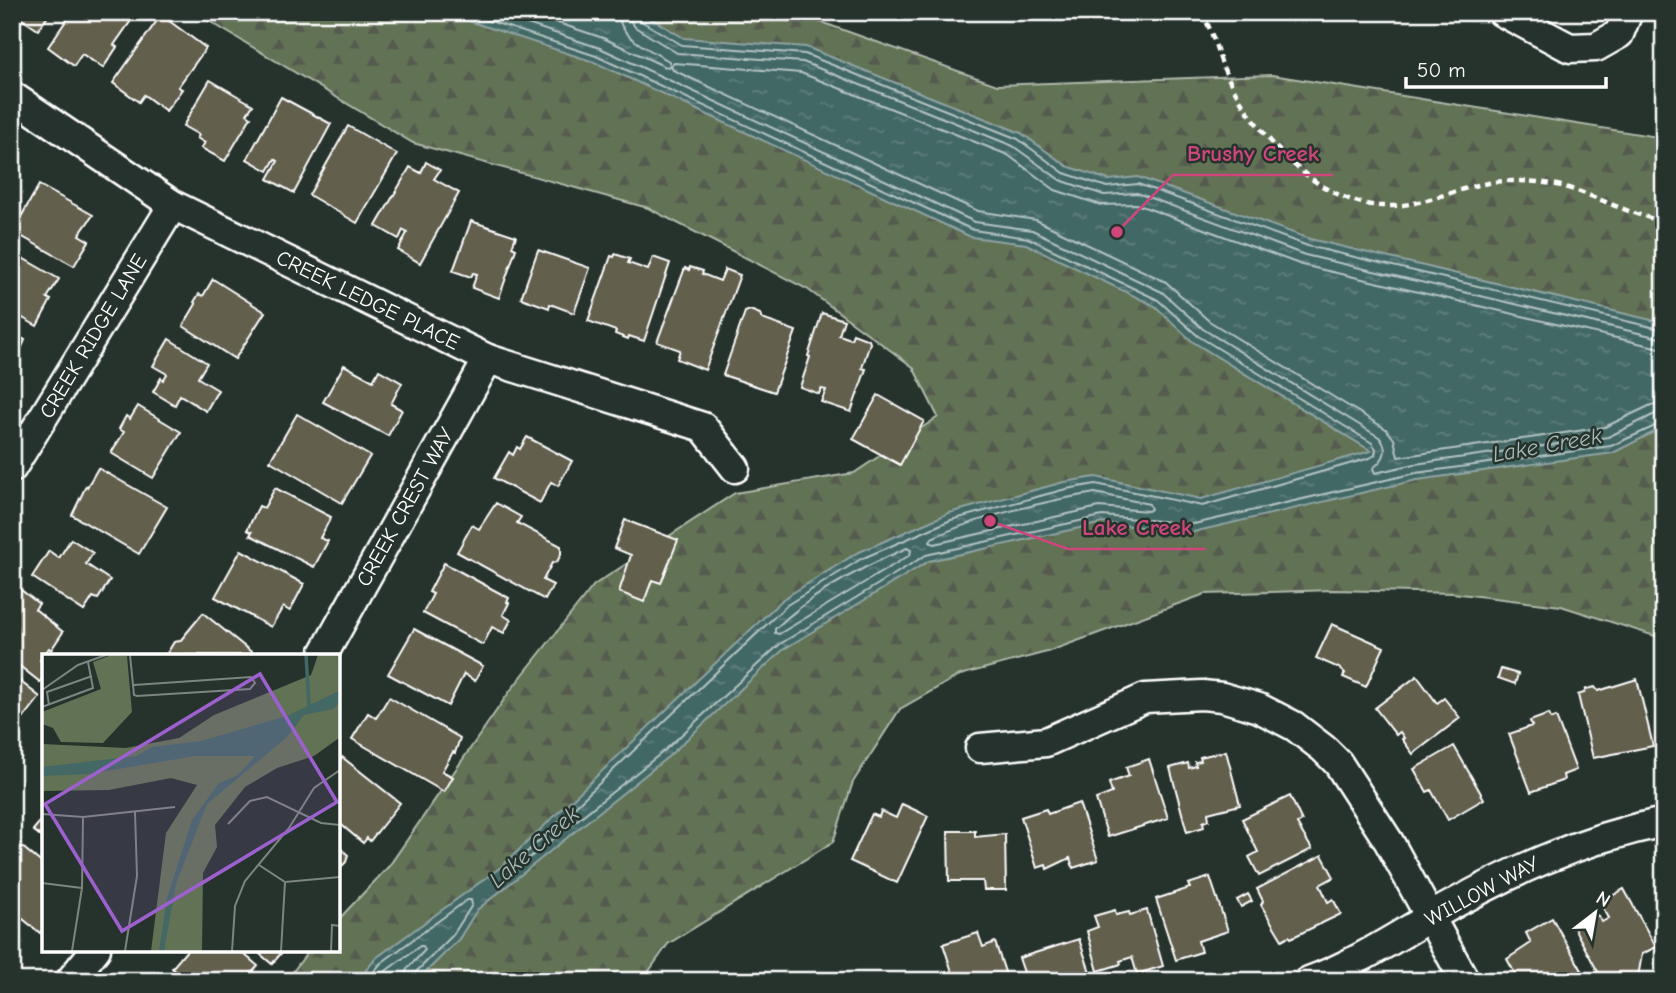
<svg xmlns="http://www.w3.org/2000/svg" width="1676" height="993" viewBox="0 0 1676 993" font-family="'Comic Neue',sans-serif">
<defs>
<pattern id="forest-firs" width="22" height="20" patternUnits="userSpaceOnUse" patternTransform="scale(1.75)"><rect width="22" height="20" fill="#627254"/><path d="M5 1l3.5 6h-7zM16 11l3.5 6h-7z" fill="#555b4f"/></pattern>
<pattern id="water-ripples" width="26" height="14" patternUnits="userSpaceOnUse" patternTransform="scale(1.75)"><rect width="26" height="14" fill="#436866"/><path d="M2 4q2-2 4 0t4 0M15 11q2-2 4 0t4 0" fill="none" stroke="#5f7f7d"/></pattern>
</defs>
<rect width="100%" height="100%" fill="#26332d"/>
<filter id="ink" filterUnits="userSpaceOnUse"><feTurbulence type="fractalNoise" baseFrequency=".0143" numOctaves="2"/><feDisplacementMap in="SourceGraphic" scale="14" xChannelSelector="R" yChannelSelector="G"/><feConvolveMatrix kernelMatrix="1 2 1 2 8 2 1 2 1" color-interpolation-filters="sRGB"/></filter>
<g filter="url(#ink)">
<polygon fill="url(#forest-firs)" stroke="#b0b8aa" stroke-width="2" points="194,12 793,12 997,85 1272,75 1664,138 1664,639 1561,606 1452,593 1334,590 1205,594 1047,652 960,675 900,709 853,782 833,842 668,944 642,981 286,981 310,949 338,949 338,920 389,866 510,691 594,585 735,493 854,473 938,417 913,367 807,289 648,208 413,143"/>
<polygon fill="url(#water-ripples)" stroke="#8ea4a3" stroke-width="2" points="441,12 640,12 684,38 806,47 1021,133 1067,166 1109,180 1138,177 1310,239 1664,323 1664,427 1613,453 1417,480 1193,532 1102,523 929,561 784,649 669,756 477,910 459,939 417,981 357,981 376,958 501,867 783,599 857,553 949,513 1064,482 1096,477 1201,499 1371,451 1193,342 1155,306 1026,244 971,237 594,62"/>
<g fill="none" stroke-linecap="round" stroke-linejoin="round">
<g stroke="#b4c3c2" stroke-width="2">
<polyline points="463,12 596,56 973,230 1028,238 1158,300 1198,336 1372,443 1376,449 1375,455 1370,458 1202,506 1096,484 1066,489 951,520 861,559 787,605 526,853 528,859 664,751 780,644 926,555 1102,516 1194,524 1416,473 1611,446 1664,422"/>
<path d="M491 12 600 48 975 222 1032 230 1162 292 1203 329 1379 437C1390 449 1384 460 1373 468L1375 473 1415 464 1608 437 1655 414 1664 413"/>
<path d="M525 12 603 38 666 67 670 66 669 61C650 49 619 39 618 12"/>
<polyline points="629,12 630,20 635,27 677,53 803,62 1013,146 1060,180 1104,195 1137,193 1305,255 1664,339"/>
<polyline points="638,12 641,21 682,45 805,54 1018,139 1064,173 1107,187 1138,184 1308,246 1664,330"/>
<polyline points="1664,349 1302,265 1136,204 1101,205 1055,190 1008,155 801,73 674,63 671,66 673,70 978,211 1036,220 1166,282 1209,321 1386,429 1394,439 1398,457 1605,427 1651,405 1664,402"/>
<path d="M1095 493 1149 504 1151 509 1148 511 1099 507 934 544 930 542 932 538C978 517 1045 501 1095 493Z"/>
<path d="M907 548 911 550 910 555 779 634 775 633V629C812 593 860 568 907 548Z"/>
<polyline points="366,981 381,963 467,900 471,900 472,905 453,935 415,973 413,981"/>
<polyline points="377,981 387,970 420,946 423,946 425,950 407,969 404,981"/>
</g>
</g>
<g fill="#645e4d" stroke="#fff" stroke-width="2">
<polygon points="12,12 51,12 38,30 17,16 13,21"/>
<polygon points="72,12 120,13 137,12 114,45 117,47 103,68 82,54 74,66 48,47"/>
<polygon points="161,15 206,48 178,87 182,89 166,111 144,95 139,102 113,83"/>
<polygon points="210,80 253,105 247,114 251,117 225,161 201,148 205,143 197,138 199,135 183,126"/>
<polygon points="281,97 331,124 294,193 268,179 278,161 275,159 268,171 247,159"/>
<polygon points="348,126 397,154 357,223 309,195"/>
<polygon points="426,162 440,170 434,179 459,193 420,263 398,250 407,233 403,230 399,239 376,226 410,167 421,173"/>
<polygon points="39,185 93,215 79,235 89,241 74,266 12,231 12,225 19,213 22,215"/>
<polygon points="471,221 516,236 512,247 516,249 499,298 472,288 477,274 473,273 471,277 453,271"/>
<polygon points="538,250 590,268 574,313 550,304 549,308 521,298"/>
<polygon points="12,252 59,279 47,298 51,300 37,326 12,312"/>
<polygon points="615,254 630,259 628,263 648,270 653,257 670,263 644,341 629,336 628,339 615,334 616,331 588,321 611,256 614,257"/>
<polygon points="690,267 703,271 702,274 720,281 725,269 740,275 705,370 677,359 680,350 657,342 685,268 689,270"/>
<polygon points="213,279 265,312 235,359 183,326 196,304 194,302 199,294 203,296"/>
<polygon points="750,310 760,314 762,319 796,331 774,392 723,375 745,312"/>
<polygon points="822,313 844,320 839,335 851,339 853,334 869,340 870,343 862,368 866,369 851,412 821,402 826,390 821,389 819,394 800,387 810,357 808,356"/>
<polygon points="12,333 25,340 13,368 12,367"/>
<polygon points="169,339 207,363 198,378 218,390 206,411 180,395 175,405 153,392 161,378 163,380 167,374 153,366"/>
<polygon points="344,365 373,381 379,370 402,383 391,404 402,410 388,436 323,402"/>
<polygon points="878,395 924,421 900,465 853,439"/>
<polygon points="138,406 181,432 153,478 111,453 124,432 119,429 126,416 130,419"/>
<polygon points="297,414 370,456 342,503 270,461"/>
<polygon points="527,437 572,461 558,486 551,482 540,503 494,478 509,452 513,455 517,447 520,449"/>
<polygon points="98,468 167,507 139,554 72,515 86,486 87,487"/>
<polygon points="275,488 331,517 320,538 328,541 314,567 250,535 252,532 247,530 259,506 264,508"/>
<polygon points="496,503 521,517 517,523 561,546 561,554 557,562 552,563 543,580 553,585 545,600 457,552 472,525 479,529"/>
<polygon points="625,520 678,540 661,583 652,580 644,602 619,592 631,555 614,548"/>
<polygon points="71,539 93,553 86,564 110,580 98,599 93,597 84,611 32,577 49,551 59,558"/>
<polygon points="241,550 304,584 290,611 283,607 271,627 215,597"/>
<polygon points="444,563 509,598 507,602 509,603 503,615 511,620 504,633 492,627 483,645 423,613 433,594 429,592"/>
<polygon points="16,586 39,604 35,609 63,632 51,650 49,648 40,660 44,663 44,677 40,682 12,660 12,591"/>
<polygon points="203,613 255,655 166,655 174,642 180,641"/>
<polygon points="1332,624 1384,647 1366,687 1343,677 1345,673 1339,668 1316,658"/>
<polygon points="414,629 483,666 475,681 464,674 448,706 388,674"/>
<polygon points="1501,669 1518,674 1515,684 1498,678"/>
<polygon points="12,675 40,697 12,733"/>
<polygon points="1417,676 1437,703 1444,698 1460,718 1413,754 1402,739 1404,738 1400,732 1396,735 1375,708"/>
<polygon points="1637,679 1653,746 1593,758 1578,695 1584,693 1586,689 1595,687 1598,691"/>
<polygon points="389,697 460,738 455,753 453,752 442,771 453,777 444,792 352,739 368,713 376,718"/>
<polygon points="1549,714 1551,719 1556,717 1576,770 1563,775 1564,780 1531,792 1509,734 1532,726 1530,721"/>
<polygon points="1454,746 1484,799 1448,820 1431,790 1427,792 1414,769"/>
<polygon points="1226,751 1240,805 1208,813 1209,820 1203,822 1204,827 1187,832 1170,768 1188,763 1189,768 1196,766 1195,762 1201,761 1200,757"/>
<polygon points="342,757 400,803 370,841 367,838 363,843 338,822 338,762"/>
<polygon points="1149,759 1168,818 1108,837 1096,799 1112,793 1109,783 1129,776 1126,767"/>
<polygon points="1290,796 1302,821 1297,824 1312,849 1259,876 1249,857 1258,852 1242,819"/>
<polygon points="1079,803 1098,860 1073,868 1070,858 1047,869 1046,865 1037,868 1021,817 1046,809 1048,814"/>
<polygon points="902,804 928,816 897,883 850,861 872,814 879,817 881,811 896,818"/>
<polygon points="44,817 44,839 33,830"/>
<polygon points="948,831 975,831 975,837 1005,834 1006,890 984,890 983,881 949,881"/>
<polygon points="20,845 44,865 44,928 40,933 12,910 12,855"/>
<polygon points="338,846 348,855 346,862 339,869"/>
<polygon points="1322,855 1334,877 1320,885 1328,902 1333,899 1341,914 1291,938 1289,936 1282,940 1261,905 1263,901 1257,889"/>
<polygon points="1210,877 1228,931 1198,941 1201,952 1176,960 1156,899 1190,888 1188,884"/>
<polygon points="1658,881 1664,881 1664,911 1661,911"/>
<polygon points="1624,889 1656,947 1642,954 1638,977 1630,981 1603,981 1574,928 1598,915 1602,922 1609,918 1600,903"/>
<polygon points="1248,894 1252,901 1241,907 1237,900"/>
<polygon points="1115,910 1116,915 1129,912 1130,915 1147,910 1163,966 1137,974 1132,957 1120,961 1121,964 1098,971 1087,931 1098,927 1094,916"/>
<polygon points="1552,918 1584,974 1572,981 1519,981 1507,959 1531,943 1526,933"/>
<polygon points="978,933 983,947 995,942 1008,981 955,981 943,944"/>
<polygon points="12,935 22,943 13,954 16,957 12,962"/>
<polygon points="1079,939 1093,981 1027,981 1019,958"/>
<polygon points="188,949 238,949 258,966 250,975 255,979 253,981 188,981 172,968"/>
<polygon points="254,949 281,949 283,951 272,964"/>
</g>
<g fill="none" stroke-linecap="round" stroke-linejoin="round">
<defs>
<g id="minor">
<polyline points="1502,12 1570,48 1596,47 1619,34 1628,12"/>
<polyline points="12,96 173,205 488,359 703,427 735,468"/>
<polyline points="12,468 173,205"/>
<polyline points="323,655 488,359"/>
<polyline points="980,748 1046,742 1145,698 1202,695 1222,697 1259,708 1294,726 1324,749 1338,763 1389,842 1465,981"/>
<polyline points="70,981 96,949"/>
<path d="M1309 981C1353 965 1391 940 1432 916 1505 874 1580 839 1664 822"/>
</g>
</defs>
<use href="#minor" stroke="#fff" stroke-width="33"/>
<path stroke="#fff" stroke-width="4.5" stroke-dasharray="7 5" stroke-linecap="butt" d="M1201 12C1212 29 1216 49 1223 67 1250 128 1317 209 1391 206 1431 205 1468 181 1510 181 1529 181 1550 182 1568 188 1601 198 1630 215 1664 221"/>
<use href="#minor" stroke="#26332d" stroke-width="28"/>
</g>
</g>
<g text-anchor="middle" dominant-baseline="central" stroke-width="5" stroke-linejoin="round" paint-order="stroke">
<g font-size="21" fill="#fff" stroke="#26332d">
<text transform="translate(368 300) rotate(26)">CREEK LEDGE PLACE</text>
<text transform="translate(93 336) rotate(-59)">CREEK RIDGE LANE</text>
<text transform="translate(405 507) rotate(-61)">CREEK CREST WAY</text>
<text transform="translate(1482 891) rotate(-28)">WILLOW WAY</text>
</g>
<g font-size="23" font-style="italic" fill="#aabbba" stroke="#26332d">
<text transform="translate(1547 445) rotate(-10)">Lake Creek</text>
<text transform="translate(534 847) rotate(-41)">Lake Creek</text>
</g>
</g>
<g transform="translate(42 654)">
<rect width="298" height="298" fill="#26332d"/>
<path d="M276 1H297V84L272 102 235 114 203 133 173 171 175 193 161 219 160 297H109L124 179 155 131 129 124 67 136 0 137V90L84 94 137 84 172 61 269 21Z" fill="#627254"/>
<path d="M69 1 85 2 90 58 61 89 19 88 11 74 0 70V58L59 35 51 8Z" fill="#627254"/>
<path d="M297 37V49L291 55 262 61 245 83 165 150 134 230 122 297H117L125 244 150 166 177 129 196 121 213 102H153L47 120 0 122V113L94 102 110 93 159 87 245 62Z" fill="#436866"/>
<path fill="none" stroke="#436866" stroke-width="3.5" d="M264 1 267 52"/>
<path fill="none" stroke="#7d8581" stroke-width="2" d="M88 1 92 41 95 42 208 35 213 29 209 23 92 31M0 36 36 11 64 1M7 51 5 38 50 22M0 53 51 34 46 8M0 160 41 163 133 153M186 170 208 147 225 143 279 169 298 171M217 211 243 228 298 223M0 229 40 234M30 297 40 234 41 163M83 297 95 222 93 158M190 297 193 252 203 227 247 174 272 134 298 116M239 297 243 228M289 297 290 271 298 272"/>
<path fill="#9c61cf" fill-opacity="0.15" stroke="#9c61cf" stroke-width="3.5" d="M218 20 295 148 80 277 3 150Z"/>
<rect width="298" height="298" fill="none" stroke="#fff" stroke-width="3.5"/>
</g>
<path fill="none" stroke="#ce467c" stroke-width="2.5" d="M1117 232L1173 175H1333M990 521L1068 549H1206"/>
<g fill="#ce467c" stroke="#26332d" stroke-width="2.5">
<circle cx="1117" cy="232" r="7"/>
<circle cx="990" cy="521" r="7"/>
</g>
<g font-size="23" text-anchor="middle" font-weight="bold" fill="#ce467c" stroke="#26332d" stroke-width="5" stroke-linejoin="round" paint-order="stroke">
<text x="1253" y="161">Brushy Creek</text>
<text x="1137" y="535">Lake Creek</text>
</g>
<rect width="1676" height="993" fill="none" stroke="#26332d" stroke-width="42"/>
<rect x="21" y="21" width="1634" height="951" fill="none" stroke="#fff" stroke-width="2.5" filter="url(#ink)"/>
<g transform="translate(1595 913) rotate(31)" stroke="#26332d" stroke-width="5" paint-order="stroke">
<path d="M0-5L12 26L0 18L-12 26Z" fill="#ffffff"/>
<text y="-10" font-size="19" font-weight="bold" text-anchor="middle" fill="#ffffff">N</text>
</g>
<path d="M1406 77v10h200v-10" fill="none" stroke="#ffffff" stroke-width="3.5"/>
<text x="1417" y="77" font-size="21" fill="#ffffff" stroke="#26332d" stroke-width="5" paint-order="stroke">50 m</text>
</svg>
